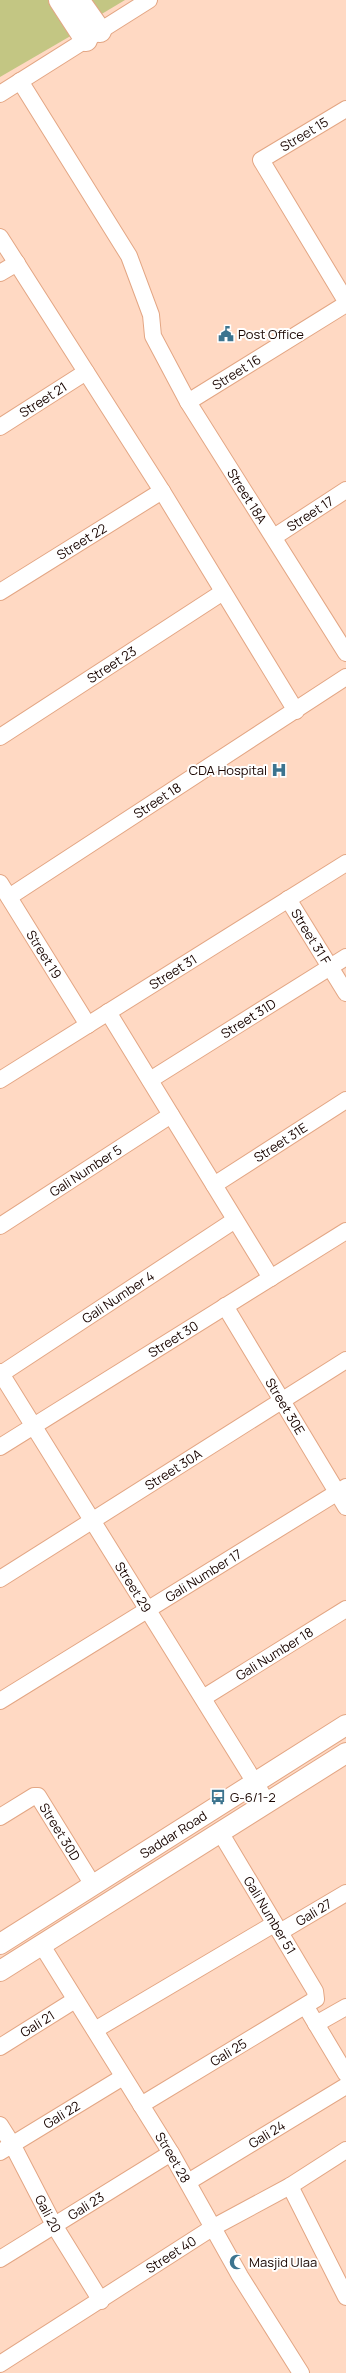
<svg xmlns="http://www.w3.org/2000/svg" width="346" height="2373" viewBox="0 0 346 2373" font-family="Manrope,sans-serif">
<rect width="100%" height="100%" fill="#ffd9c3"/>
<g fill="#c3c683">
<polygon points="0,0 50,0 74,34 0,77"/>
<polygon points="90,0 125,0 100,15"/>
</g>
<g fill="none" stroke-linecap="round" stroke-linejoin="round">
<defs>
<g id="minor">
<path id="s1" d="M20 81 129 256 151 315 153 336 188 402 346 653"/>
<polyline points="0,94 149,0"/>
<polyline points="346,109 261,160 346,301"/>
<polyline points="0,237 162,491 296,711"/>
<polyline points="0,273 17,263"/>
<path id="s2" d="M188 402 346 304"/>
<path id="s3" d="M0 427 86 372"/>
<path id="s4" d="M274 537 346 490"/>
<path id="s5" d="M0 592 162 491"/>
<path id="s6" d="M0 737 223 592"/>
<path id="s7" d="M0 883 88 1025"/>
<path id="s8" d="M9 897 346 677"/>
<path id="s9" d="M288 899 346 993"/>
<polyline points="108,1012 271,1278"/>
<path id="s10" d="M0 1080 346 863"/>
<path id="s11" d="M150 1080 346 957"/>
<path id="s12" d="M214 1185 346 1100"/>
<path id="s13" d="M0 1226 171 1115"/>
<path id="s14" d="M225 1306 346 1507"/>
<path id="s15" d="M0 1372 267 1802"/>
<path id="s16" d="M1 1374 235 1220"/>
<path id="s17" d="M0 1447 346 1231"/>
<path id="s18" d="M0 1579 346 1360"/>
<path id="s19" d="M203 1698 346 1609"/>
<path id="s20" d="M0 1701 346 1487"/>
<path id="s21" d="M0 1817 34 1796H38L93 1885"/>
<path id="s22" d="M280 1932 346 1893"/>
<path id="s23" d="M41 1944 171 2153 240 2276 301 2373"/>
<polyline points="306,2007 346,2074"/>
<polyline points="316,2024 346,2007"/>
<polyline points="95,2030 274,1924"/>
<path id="s24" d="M0 2047 75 2000"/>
<path id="s25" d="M141 2105 316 1999 315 1991 220 1832"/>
<path id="s26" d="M0 2125 12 2144 54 2225 101 2301"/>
<path id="s27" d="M0 2152 123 2077"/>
<path id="s28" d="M188 2182 346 2086"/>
<polyline points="290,2186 346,2297"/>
<path id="s29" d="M0 2259 171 2153"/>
<path id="s30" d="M0 2364 212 2228 290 2186 346 2150"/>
</g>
<g id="tertiary">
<path id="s31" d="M0 1944 346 1725"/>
<polyline points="0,1971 346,1753"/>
</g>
<g id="secondary">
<polyline points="60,0 86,40"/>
<polyline points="78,0 100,31"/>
</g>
</defs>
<use href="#minor" stroke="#e3a684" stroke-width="18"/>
<use href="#tertiary" stroke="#e3a684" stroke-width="22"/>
<use href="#secondary" stroke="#e3a684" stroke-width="24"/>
<use href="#minor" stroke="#fff" stroke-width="16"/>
<use href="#tertiary" stroke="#fff" stroke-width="20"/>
<use href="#secondary" stroke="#fff" stroke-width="22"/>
</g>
<defs>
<symbol id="civic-bare" viewBox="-9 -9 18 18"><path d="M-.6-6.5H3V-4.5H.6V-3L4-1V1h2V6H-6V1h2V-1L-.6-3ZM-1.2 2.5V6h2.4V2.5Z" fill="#3c748f" stroke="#fff" stroke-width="2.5" paint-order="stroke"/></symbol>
<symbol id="hospital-bare" viewBox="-9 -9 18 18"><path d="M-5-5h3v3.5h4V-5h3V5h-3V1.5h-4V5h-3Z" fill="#3c748f" stroke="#fff" stroke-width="2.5" paint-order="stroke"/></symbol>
<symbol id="bus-bare" viewBox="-9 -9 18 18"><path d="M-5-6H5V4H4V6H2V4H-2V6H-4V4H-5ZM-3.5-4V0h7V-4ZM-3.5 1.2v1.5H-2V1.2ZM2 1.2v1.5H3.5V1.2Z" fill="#3c748f" stroke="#fff" stroke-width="2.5" paint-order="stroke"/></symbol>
<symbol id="mosque-bare" viewBox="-9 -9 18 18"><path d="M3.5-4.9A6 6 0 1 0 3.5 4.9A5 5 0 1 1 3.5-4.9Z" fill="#3c748f" stroke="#fff" stroke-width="2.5" paint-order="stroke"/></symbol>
</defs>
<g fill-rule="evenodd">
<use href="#civic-bare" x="215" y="323" width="22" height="22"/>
<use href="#hospital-bare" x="268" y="759" width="22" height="22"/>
<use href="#bus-bare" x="207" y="1786" width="22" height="22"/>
<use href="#mosque-bare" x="226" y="2251" width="22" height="22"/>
</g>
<g text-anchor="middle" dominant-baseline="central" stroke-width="4" stroke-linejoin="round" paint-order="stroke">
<g font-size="13" fill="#190500" stroke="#fff">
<text transform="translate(304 134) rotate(-31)">Street 15</text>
<text stroke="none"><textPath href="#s2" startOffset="57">Street 16</textPath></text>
<text stroke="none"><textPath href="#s3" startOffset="51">Street 21</textPath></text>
<text stroke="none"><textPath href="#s1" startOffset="476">Street 18A</textPath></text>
<text stroke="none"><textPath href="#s4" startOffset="43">Street 17</textPath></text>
<text stroke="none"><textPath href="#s5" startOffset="96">Street 22</textPath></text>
<text stroke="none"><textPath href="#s6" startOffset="133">Street 23</textPath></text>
<text stroke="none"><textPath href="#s8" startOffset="177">Street 18</textPath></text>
<text stroke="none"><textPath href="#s9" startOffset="44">Street 31 F</textPath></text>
<text stroke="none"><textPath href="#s7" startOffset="84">Street 19</textPath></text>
<text stroke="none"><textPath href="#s10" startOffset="204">Street 31</textPath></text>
<text stroke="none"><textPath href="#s11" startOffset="116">Street 31D</textPath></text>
<text stroke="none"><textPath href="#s12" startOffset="79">Street 31E</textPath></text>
<text stroke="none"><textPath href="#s13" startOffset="102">Gali Number 5</textPath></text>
<text stroke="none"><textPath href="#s16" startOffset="140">Gali Number 4</textPath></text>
<text stroke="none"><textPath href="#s17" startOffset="204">Street 30</textPath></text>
<text stroke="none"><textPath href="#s14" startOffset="117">Street 30E</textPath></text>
<text stroke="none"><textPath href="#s18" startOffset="205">Street 30A</textPath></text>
<text stroke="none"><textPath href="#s20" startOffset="239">Gali Number 17</textPath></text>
<text stroke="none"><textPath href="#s15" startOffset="253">Street 29</textPath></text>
<text stroke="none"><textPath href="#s19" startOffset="84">Gali Number 18</textPath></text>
<text stroke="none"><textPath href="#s21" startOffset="86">Street 30D</textPath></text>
<text stroke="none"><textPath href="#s31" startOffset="205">Saddar Road</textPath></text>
<text stroke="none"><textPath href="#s22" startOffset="39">Gali 27</textPath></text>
<text transform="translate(270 1915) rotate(59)">Gali Number 51</text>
<text stroke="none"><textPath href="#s24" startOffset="44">Gali 21</textPath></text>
<text stroke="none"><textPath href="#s25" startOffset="102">Gali 25</textPath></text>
<text stroke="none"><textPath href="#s27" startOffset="72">Gali 22</textPath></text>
<text stroke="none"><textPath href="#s28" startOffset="92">Gali 24</textPath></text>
<text stroke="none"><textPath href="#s23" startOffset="251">Street 28</textPath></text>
<text stroke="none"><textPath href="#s29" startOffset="101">Gali 23</textPath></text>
<text stroke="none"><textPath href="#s26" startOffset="101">Gali 20</textPath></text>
<text stroke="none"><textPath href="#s30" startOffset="203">Street 40</textPath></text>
</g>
<g font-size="13" fill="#190500" stroke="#fff" text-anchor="start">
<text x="238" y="334">Post Office</text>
<text x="267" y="770" text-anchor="end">CDA Hospital</text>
<text x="230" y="1797">G-6/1-2</text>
<text x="249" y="2262">Masjid Ulaa</text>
</g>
</g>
</svg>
